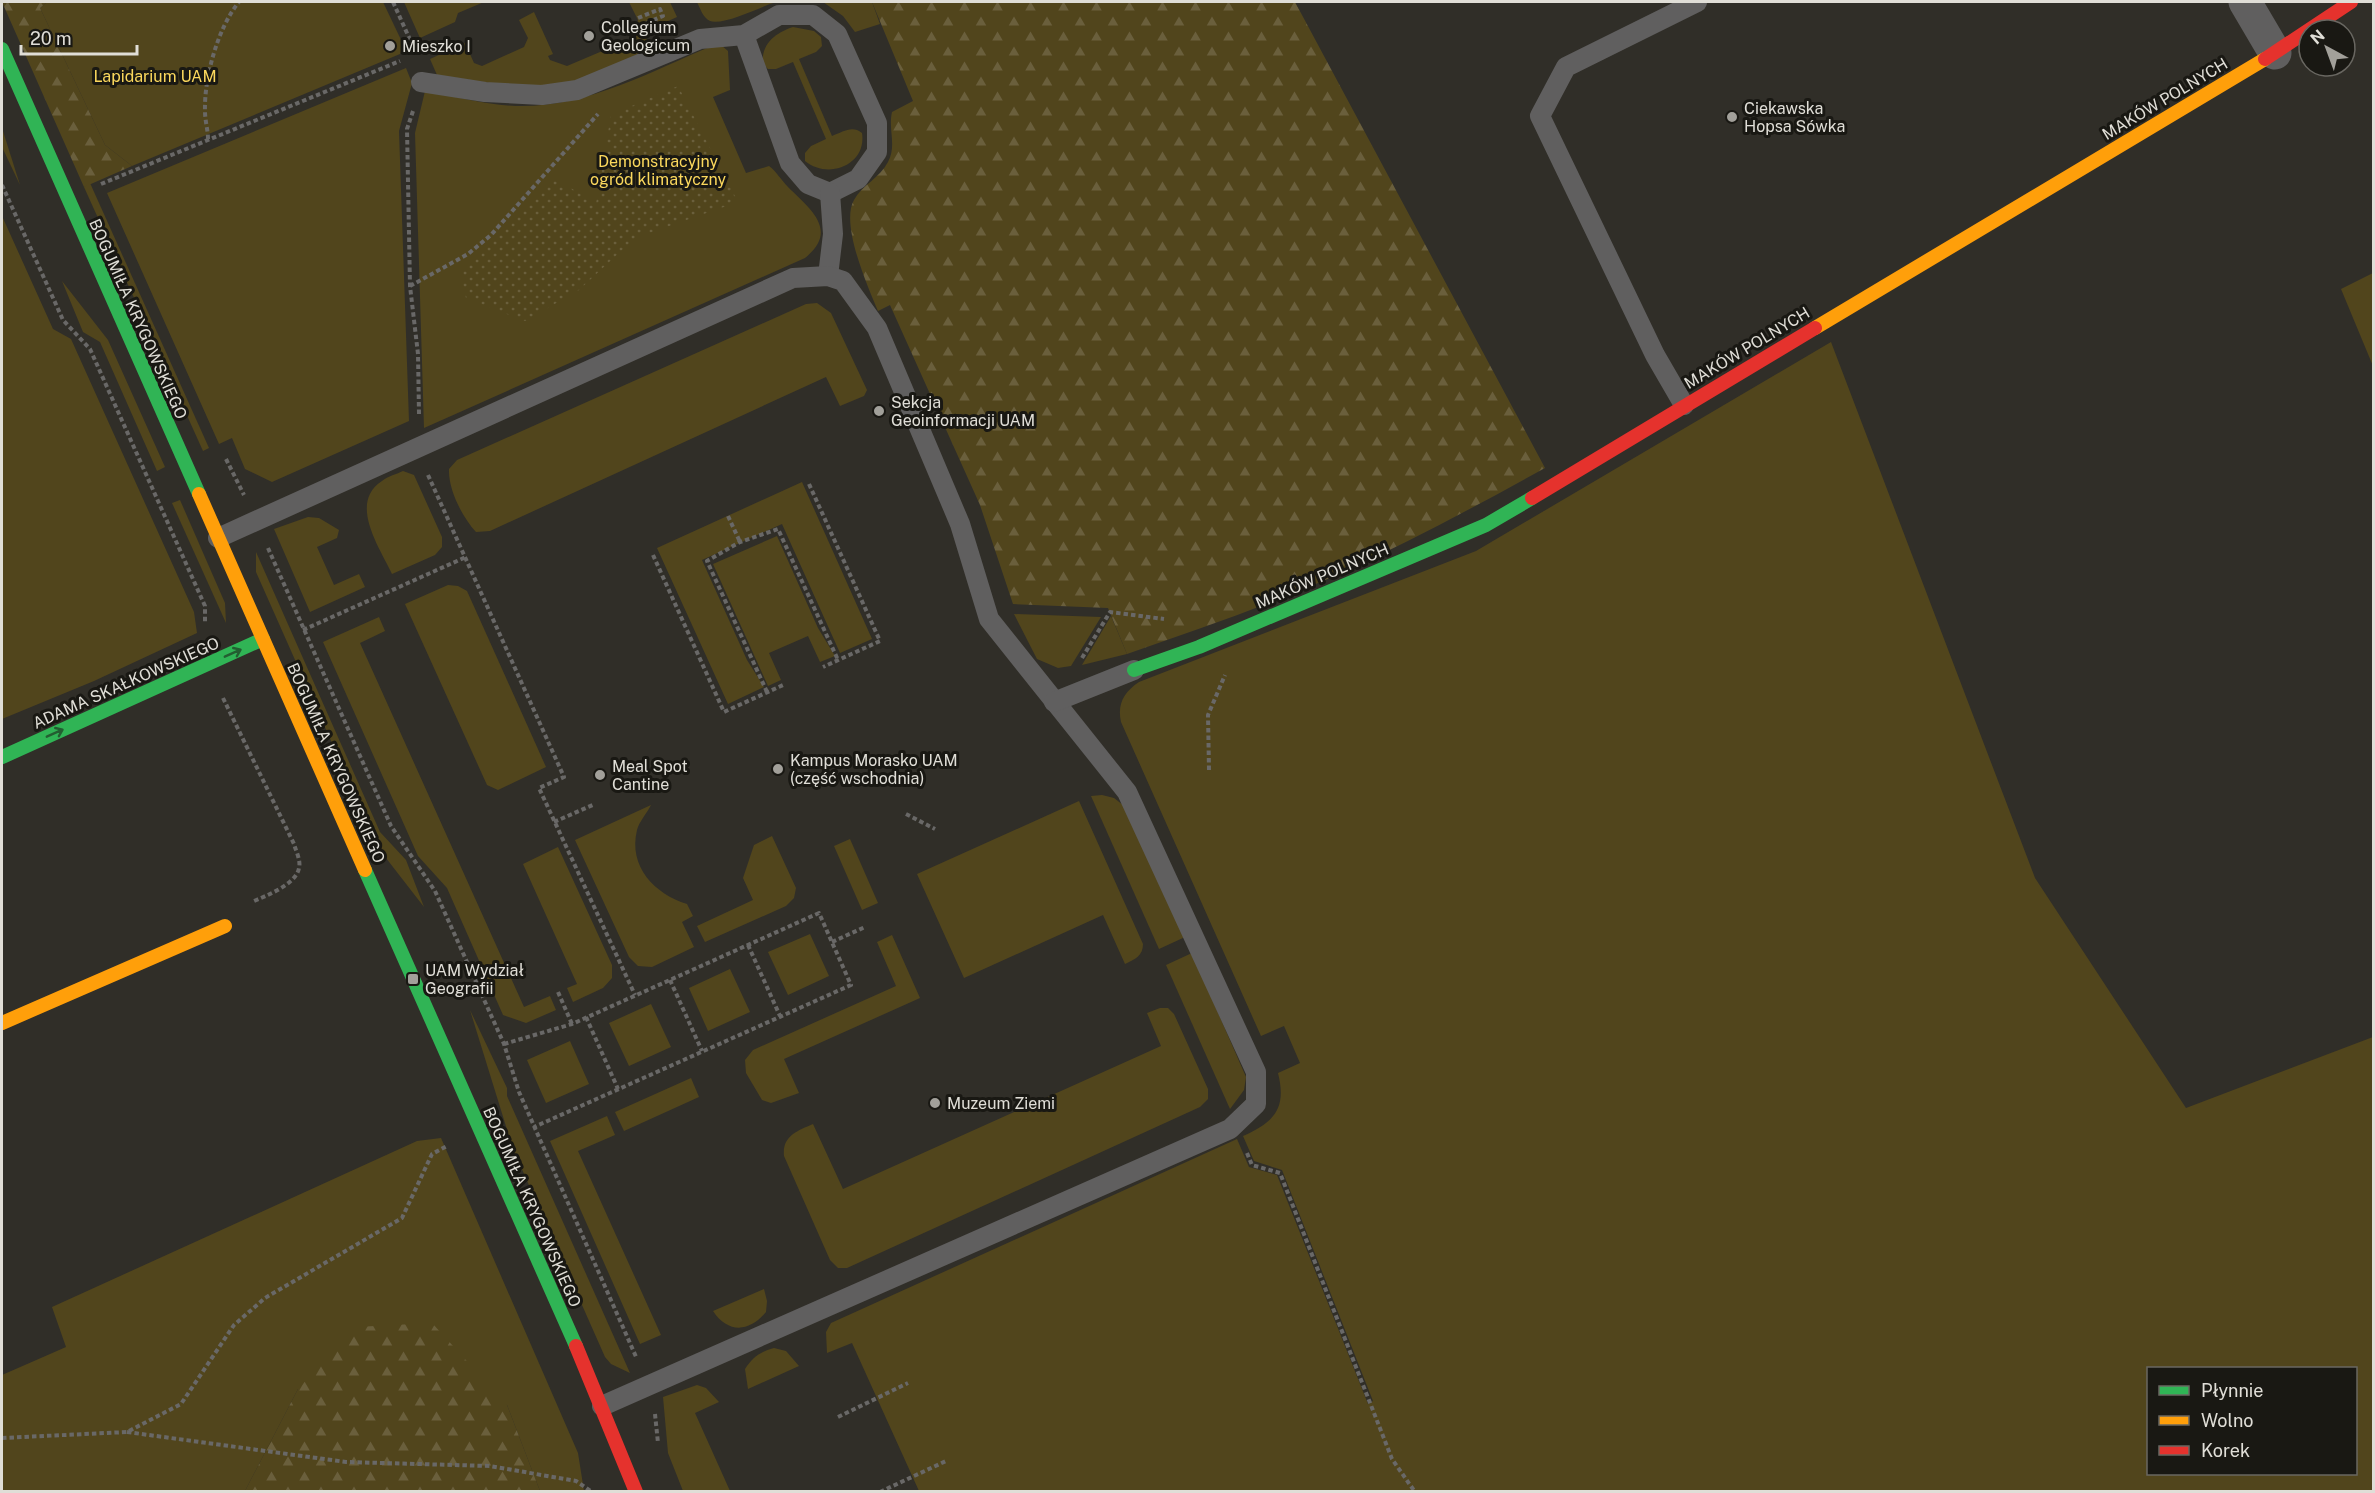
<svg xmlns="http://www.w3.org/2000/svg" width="2375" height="1493" viewBox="0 0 2375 1493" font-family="'Public Sans',sans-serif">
<defs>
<pattern id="forest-firs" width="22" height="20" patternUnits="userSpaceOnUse" patternTransform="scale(1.5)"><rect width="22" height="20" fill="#51451c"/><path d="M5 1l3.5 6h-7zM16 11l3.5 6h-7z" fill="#6a5f3c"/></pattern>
<pattern id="park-dots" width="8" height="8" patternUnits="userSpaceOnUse" patternTransform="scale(1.5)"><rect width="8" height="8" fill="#51451c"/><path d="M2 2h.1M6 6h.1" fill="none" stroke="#6a5f3c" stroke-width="1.8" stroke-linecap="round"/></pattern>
</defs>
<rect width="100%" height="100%" fill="#302e28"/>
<g fill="#51451c" fill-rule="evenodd">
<polygon points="47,2 383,2 403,44 400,54 132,166 105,145 40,8"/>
<polygon points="404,2 484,2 458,13 455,22 420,38"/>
<polygon points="629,2 670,2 677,17 644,32 652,52 569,84 515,87 437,75 430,59 465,43 474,63 482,66 524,47 528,38 519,20 534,12 553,54 548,56 550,60 567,66 633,38 638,20"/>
<path d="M697 2H776C762 6 723 26 710 21 703 18 700 8 697 2Z"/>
<polygon points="823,2 872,2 880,24 855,32 843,16"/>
<path d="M793 27 814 31 821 37 822 46 816 52 799 59 832 136C843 132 852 125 862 133 867 165 828 180 805 161V153L811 146 826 139 793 62 776 69H768L763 64C761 44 775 33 793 27Z"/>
<path d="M721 45 728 51 730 90 713 97 746 173 769 166C777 172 781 180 788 187 809 208 840 230 805 258L424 428 415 133 425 91C455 96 486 105 516 106 586 108 649 72 712 46Z"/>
<polygon points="406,68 412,83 399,131 409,421 272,482 245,469 232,438 219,444 107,193"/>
<polygon points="2,128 20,185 2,147"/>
<polygon points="90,183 209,448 203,451 84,187"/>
<polygon points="2,216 53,329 71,339 194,612 197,633 94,681 2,719"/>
<polygon points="2373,273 2373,366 2341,289"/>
<polygon points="62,281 108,340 165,467 157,471 100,342 83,332"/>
<path d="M817 303 831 313 867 390 864 396 840 406 826 377 490 531 476 532C462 517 448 489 449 469L457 460 806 304Z"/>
<path d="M1831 342 2035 878 2186 1108 2373 1037V1491H919L852 1343 827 1353 826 1332 831 1323 1237 1139 1249 1167 1277 1175 1368 1404 1373 1401 1282 1170 1254 1161 1243 1136C1274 1122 1287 1109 1278 1073L1300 1063 1284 1026 1261 1036 1121 722C1117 704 1124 692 1139 682L1476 551ZM2148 1368H2356V1474H2148Z"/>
<path d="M403 471 414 475 442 537V547L435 555 392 574C380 548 348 503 382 481 388 476 397 474 403 471Z"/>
<polygon points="802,482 872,639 840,653 782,524 702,560 747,660 764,687 728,704 657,548"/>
<polygon points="180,500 225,603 226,623 172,503"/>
<polygon points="308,517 319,518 339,530 337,538 317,547 334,585 359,574 365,587 310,612 274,529"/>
<polygon points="777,536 818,628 835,656 820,662 808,636 769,653 781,680 768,686 713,564"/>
<polygon points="256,552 380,832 406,860 424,907 379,849 256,572"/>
<polygon points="448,585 458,586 467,591 546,767 498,790 487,785 405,604"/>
<polygon points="1014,614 1101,617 1071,666 1058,668 1037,659"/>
<polygon points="1111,616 1127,654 1082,665"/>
<polygon points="379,617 385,631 360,643 524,1007 550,996 556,1010 526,1023 503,1015 447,888 418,856 323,642"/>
<polygon points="1102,795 1114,798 1123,805 1185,937 1159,949 1091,796"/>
<path d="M1079 801 1143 944C1143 956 1135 959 1125 964L1103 915 964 978 917 874Z"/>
<path d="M651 805C647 813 639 822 637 830 628 867 655 894 687 904L693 916 682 922 694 947 652 967 638 966 629 957 575 840Z"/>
<polygon points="772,836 796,888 794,898 786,906 705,942 697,926 753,900 743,878 754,845"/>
<polygon points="850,839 878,903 862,910 834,846"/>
<polygon points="558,847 612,965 612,978 603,988 573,1002 567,988 577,984 523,864"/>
<polygon points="810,934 829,976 788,995 768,952"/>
<polygon points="892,935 920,998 784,1059 799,1093 771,1103 762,1100 746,1073 745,1060 753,1050 896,986 877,942"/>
<polygon points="1192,953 1246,1077 1244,1090 1230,1109 1166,965"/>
<polygon points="730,969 750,1012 708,1031 689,988"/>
<polygon points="651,1004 671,1047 629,1066 609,1023"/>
<path d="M1160 1008H1168L1174 1014 1208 1089V1099L1200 1107 847 1268H838L830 1260 784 1156C782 1136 797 1131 813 1124L843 1189 1161 1046 1147 1013Z"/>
<polygon points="470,1010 507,1088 507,1096 630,1373 611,1364 605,1357 513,1149"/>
<polygon points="570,1041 589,1084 546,1103 527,1060"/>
<polygon points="691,1078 699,1097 624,1131 615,1112"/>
<polygon points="607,1116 615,1135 578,1151 661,1335 640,1344 550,1141"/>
<polygon points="441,1138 578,1453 584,1491 540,1491 507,1405 298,1389 245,1491 2,1491 2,1375 66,1347 52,1307 417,1141"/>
<path d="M764 1289 767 1301 766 1312C750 1332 728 1334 713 1311Z"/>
<path d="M774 1348 786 1351 799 1366 748 1389 745 1369C753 1357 760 1352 774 1348Z"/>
<polygon points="697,1385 706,1388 719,1402 695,1413 730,1491 683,1491 668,1453 663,1397"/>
</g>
<g fill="url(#forest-firs)">
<polygon points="2,2 47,2 40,8 105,145 132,166 84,187"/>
<path d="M872 2H1295L1545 468C1478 505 1411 541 1341 573 1272 604 1199 629 1127 654L1108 608 1013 604 980 505 890 305 878 311C868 287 840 224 854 200 862 185 880 178 888 162 897 145 888 130 892 112L913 101Z"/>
<polygon points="432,1323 507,1405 540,1491 245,1491 298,1389 356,1327"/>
</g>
<polygon fill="url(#park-dots)" points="678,86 738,202 635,238 579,290 525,321 466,298 460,271 555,178 596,204 611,115"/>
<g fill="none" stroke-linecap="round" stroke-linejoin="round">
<g stroke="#696867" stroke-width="4" stroke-dasharray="4.5 3" stroke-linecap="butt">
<polyline points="393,2 416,53"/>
<polyline points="638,18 660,9 663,16 644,24 646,30"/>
<polyline points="413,111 407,129 410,286 418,354 419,414"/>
<path d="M208 139C208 130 205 121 205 111 204 78 218 27 239 2"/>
<polyline points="101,184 400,61"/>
<polyline points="2,185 63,320 90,349 205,606 205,624"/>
<polyline points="410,286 468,254 491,235 598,114"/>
<polyline points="226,459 244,495"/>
<polyline points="428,475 564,777 539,788 635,995"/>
<polyline points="809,484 880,641 823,667"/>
<polyline points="728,516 740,542"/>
<polyline points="268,548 391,826 435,891 504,1044 519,1092 637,1359"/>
<polyline points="653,555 724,712 783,685"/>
<polyline points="303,630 466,557"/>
<polyline points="1082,658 1110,612 1164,619"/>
<polyline points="767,692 707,561 740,542 778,529 838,660"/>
<path d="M223 698 294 844C296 851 301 861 299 868 296 885 265 896 252 902"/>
<polyline points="1209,770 1208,715 1225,675"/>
<polyline points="906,814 935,829"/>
<polyline points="554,822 595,804"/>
<polyline points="832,942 865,927"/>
<polyline points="748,945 780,1016"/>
<polyline points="670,980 702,1051"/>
<polyline points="558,992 572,1024"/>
<polyline points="586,1017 618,1089"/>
<polyline points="504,1044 572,1024 819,913 851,985 534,1127"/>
<polyline points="1247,1153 1252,1165 1280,1173 1392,1459 1415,1492"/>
<polyline points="655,1414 658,1443"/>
<polyline points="838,1417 908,1383"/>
<polyline points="127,1432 346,1462 490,1466 576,1481 592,1492"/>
<polyline points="2,1438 127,1432 181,1404 234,1325 265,1298 402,1218 432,1154 447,1146"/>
<polyline points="880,1492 946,1461"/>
</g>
<g stroke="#605f5f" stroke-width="20">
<polyline points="421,82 485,92 542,95 577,90 700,39 744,35 779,15 813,15 837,34 877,123 877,152 858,179 830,193 808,184 790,163 744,35"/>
<polyline points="828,276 833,234 830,193"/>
<polyline points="1684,405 1655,355 1540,116 1566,67 1697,2"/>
<polyline points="218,538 793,278 828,276 843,281 877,328 960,524 989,619 1127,792 1256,1072 1256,1104 1230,1129 602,1406"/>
<polyline points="1054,702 1134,670"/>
</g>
<polyline stroke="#605f5f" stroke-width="33" points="2245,2 2275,53"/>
<g stroke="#30b455" stroke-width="14">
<polyline points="2,49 199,494"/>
<polyline points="1134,670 1199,647 1486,525 1532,498"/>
<polyline points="2,757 263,639"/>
<polyline points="365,870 576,1346"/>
</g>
<g stroke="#ff9f0a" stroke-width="14">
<polyline points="1815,328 2265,59"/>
<polyline points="199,494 365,870"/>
<polyline points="2,1023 225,926"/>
</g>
<g stroke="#e5322d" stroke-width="14">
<polyline points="2265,59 2351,2"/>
<polyline points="1532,498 1815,328"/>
<polyline points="576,1346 636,1492"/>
</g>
</g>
<defs><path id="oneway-shaft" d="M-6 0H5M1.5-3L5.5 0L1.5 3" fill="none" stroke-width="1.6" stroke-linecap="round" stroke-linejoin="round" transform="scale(1.5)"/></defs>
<g stroke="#235e31">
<use href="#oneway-shaft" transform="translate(233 653) rotate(-24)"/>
<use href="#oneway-shaft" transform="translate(55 733) rotate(-24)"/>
</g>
<g fill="#a2a09a" stroke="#191813" stroke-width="2">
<circle cx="589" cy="36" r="6"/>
<circle cx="390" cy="46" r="6"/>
<circle cx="1732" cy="117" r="6"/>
<circle cx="879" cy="411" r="6"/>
<circle cx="778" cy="769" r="6"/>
<circle cx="600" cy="775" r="6"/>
<rect x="407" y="973" width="12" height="12" rx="3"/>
<circle cx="935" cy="1103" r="6"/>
</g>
<g text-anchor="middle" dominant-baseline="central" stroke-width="6" stroke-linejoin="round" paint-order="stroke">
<g font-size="16" fill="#e0ded7" stroke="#191813" text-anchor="start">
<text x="601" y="27">Collegium<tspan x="601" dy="18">Geologicum</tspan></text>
<text x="402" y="46">Mieszko I</text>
<text x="1744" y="108">Ciekawska<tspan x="1744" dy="18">Hopsa Sówka</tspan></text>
<text x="891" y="402">Sekcja<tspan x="891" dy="18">Geoinformacji UAM</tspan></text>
<text x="790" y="760">Kampus Morasko UAM<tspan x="790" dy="18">(część wschodnia)</tspan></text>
<text x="612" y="766">Meal Spot<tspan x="612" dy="18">Cantine</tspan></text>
<text x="425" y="970">UAM Wydział<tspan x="425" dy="18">Geografii</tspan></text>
<text x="947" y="1103">Muzeum Ziemi</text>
</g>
<g font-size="16" fill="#fbd85d" stroke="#191813">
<text x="155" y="76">Lapidarium UAM</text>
<text x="658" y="161">Demonstracyjny<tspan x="658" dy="18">ogród klimatyczny</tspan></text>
</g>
<g font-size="16" fill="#e0ded7" stroke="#191813">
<text transform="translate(2165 99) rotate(-31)">MAKÓW POLNYCH</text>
<text transform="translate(138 319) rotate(66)">BOGUMIŁA KRYGOWSKIEGO</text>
<text transform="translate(1747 348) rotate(-31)">MAKÓW POLNYCH</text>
<text transform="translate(1322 576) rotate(-23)">MAKÓW POLNYCH</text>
<text transform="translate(126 683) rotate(-24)">ADAMA SKAŁKOWSKIEGO</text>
<text transform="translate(336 763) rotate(66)">BOGUMIŁA KRYGOWSKIEGO</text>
<text transform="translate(532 1207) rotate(66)">BOGUMIŁA KRYGOWSKIEGO</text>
</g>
</g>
<rect width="2375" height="1493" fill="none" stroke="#e0ded7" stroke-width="6"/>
<rect x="2147" y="1367" width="210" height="108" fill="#191813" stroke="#696761" stroke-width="1.5"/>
<rect x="2159" y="1386" width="30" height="9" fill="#30b455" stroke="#696761" stroke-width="1.5"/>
<text x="2201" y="1397" font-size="18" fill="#e0ded7">Płynnie</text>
<rect x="2159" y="1416" width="30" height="9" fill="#ff9f0a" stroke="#696761" stroke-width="1.5"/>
<text x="2201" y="1427" font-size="18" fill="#e0ded7">Wolno</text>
<rect x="2159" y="1446" width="30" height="9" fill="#e5322d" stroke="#696761" stroke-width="1.5"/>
<text x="2201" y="1457" font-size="18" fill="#e0ded7">Korek</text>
<g transform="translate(2327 48) rotate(319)"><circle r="28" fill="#191813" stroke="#696761" stroke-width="1.5"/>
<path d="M0-4.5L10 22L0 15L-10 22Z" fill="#a2a09a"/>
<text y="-9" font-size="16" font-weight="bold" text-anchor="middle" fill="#e0ded7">N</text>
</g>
<path d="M21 45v9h116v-9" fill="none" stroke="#e0ded7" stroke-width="3"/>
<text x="30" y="45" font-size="18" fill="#e0ded7" stroke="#191813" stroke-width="4.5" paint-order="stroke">20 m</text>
</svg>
